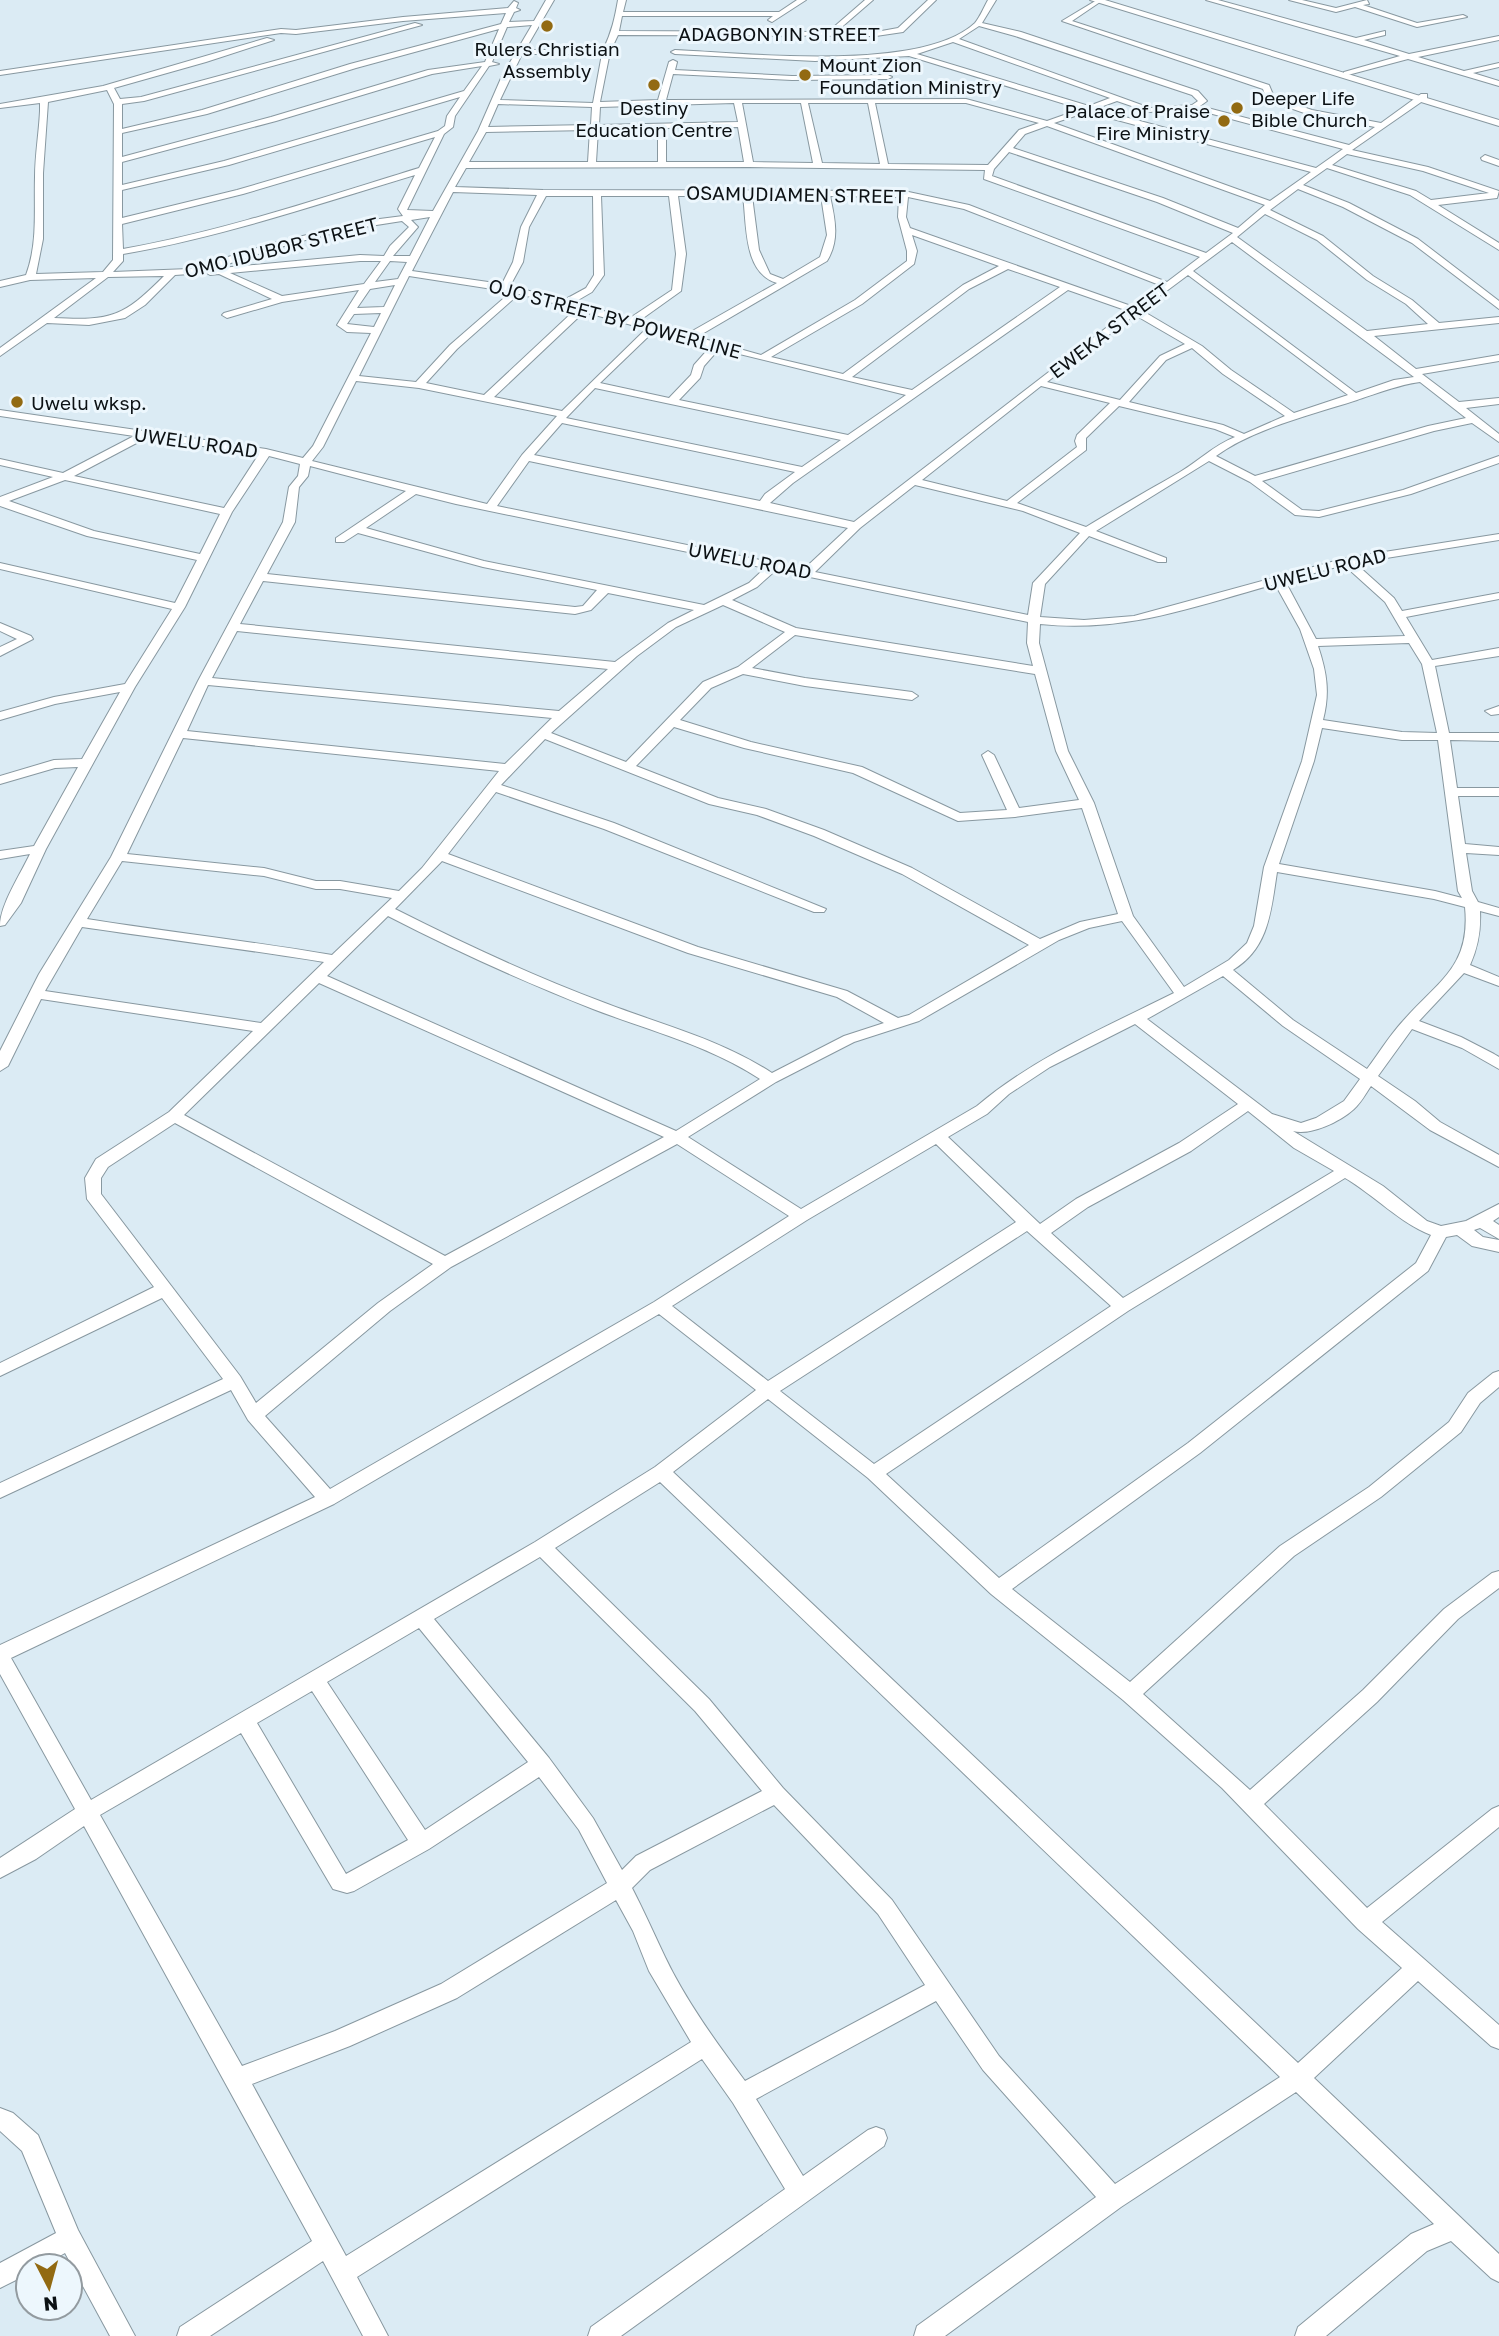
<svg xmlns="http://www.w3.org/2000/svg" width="1499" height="2336" viewBox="0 0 1499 2336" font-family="'Golos Text',sans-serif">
<rect width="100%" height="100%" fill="#dbebf4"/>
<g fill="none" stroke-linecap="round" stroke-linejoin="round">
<defs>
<g id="minor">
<path d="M546 0H554L525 50H603C612 32 615 17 618 0H626L623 12H779L797 0H806L772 22 768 20 773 16H622L619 31 828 32 865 0H873L836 32H876L898 28 928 0H936L903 32 876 36 618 35 610 52 600 102 658 100 669 62 673 60 677 62 675 70 792 76 888 75 892 77 888 79 792 80 673 74 666 100 966 99 1047 121 1081 109 909 56 815 61 675 54 671 52 675 50C745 53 922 73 975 23 980 17 984 7 988 0H996L982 23 1021 32 1198 91 1207 101 1200 106 1349 145 1375 127 1307 114 1267 100 1263 89 1062 21 1097 0H1103L1072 21 1269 85 1274 97 1312 110 1381 123 1421 94H1427V98L1352 150 1428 167 1499 191 1497 198 1438 205 1499 243V250L1410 195 1327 168 1303 185 1349 203 1418 239 1499 301V309L1412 243 1343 207 1298 189 1270 210 1323 236 1373 276 1412 300 1439 323 1499 317V323L1374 336 1416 369 1499 355V361L1422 374 1459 402 1499 398V404L1466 408 1499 434V442L1472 423 1434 431 1262 481 1302 510 1319 511 1403 490 1499 456V463L1411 494 1319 517 1295 515 1250 482 1209 461 1096 531 1166 558V562H1158L1089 536 1045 584 1040 617 1084 620 1134 616 1346 558 1499 534V540L1355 563 1394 598 1402 611 1499 593V599L1406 617 1432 660 1499 648V656L1435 666 1449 733H1499V741L1450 740 1457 788H1499V796H1458L1465 844 1499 847V855L1466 853 1472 891 1478 902 1499 908V916L1480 911C1481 931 1478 947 1470 965L1499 977V986L1464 973 1419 1021 1461 1037 1494 1054 1499 1057V1069L1462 1048 1412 1029 1378 1076 1415 1101 1440 1122 1499 1155V1167L1430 1130 1371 1086C1366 1093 1361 1103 1354 1109 1341 1121 1311 1136 1293 1131L1383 1186 1427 1221 1441 1226 1466 1221 1499 1204V1217L1493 1221 1499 1225V1239L1480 1228 1474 1230 1483 1237 1499 1240V1252L1472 1246 1457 1235 1446 1237 1428 1271 1200 1453 1012 1589 1130 1682 1280 1546 1369 1487 1449 1422 1468 1393 1493 1373 1499 1371V1387L1480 1403 1461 1432 1381 1497 1294 1556 1143 1694 1250 1790 1363 1690 1444 1609 1492 1573 1499 1571V1588L1458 1619 1377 1702 1264 1804 1367 1908 1492 1809 1499 1806V1827L1382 1922 1499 2025V2049L1491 2046 1418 1981 1314 2078 1499 2254V2282L1491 2278 1451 2241 1427 2251 1326 2336H1295L1298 2327 1411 2234 1434 2224 1296 2092 1121 2207 945 2336H914L917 2326 1096 2197 983 2070 936 2001 756 2099 803 2176 868 2130 876 2127 884 2130 887 2138 884 2146 621 2336H588L591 2327 785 2189 733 2103 702 2059 357 2277 388 2336H363L323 2261 210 2336H177L180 2327 312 2241 84 1826 36 1859 0 1878V1858L75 1809 0 1674V1645L315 1497 248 1420 231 1390 0 1498V1483L223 1379 162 1298 0 1376V1363L154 1287 87 1199 85 1178 96 1159 169 1112 253 1031 41 999 8 1066 0 1071V1051L39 974 111 857 198 681 283 522 289 487 298 476 300 464 269 456 232 512 185 607 135 687 46 849 21 903 5 925 0 926C0 905 20 875 30 854L0 859V851L34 846 78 767 55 768 0 784V776L54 760 82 759 120 692 55 704 0 720V712L54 697 125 684 172 609 0 569V563L175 603 197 560 87 536 0 506V497L53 477 0 465V459L63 473 134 436 0 416V410L266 449 303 458 313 446 371 333 347 332 337 325 359 290 282 302 227 318 222 315 224 313 272 299 219 274 210 275 205 272 210 269 360 255 384 256 390 246 409 227 402 221C359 227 316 236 274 249 242 258 209 274 175 275L145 305 125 318 89 325 47 323 0 356V348L96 278 30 280 0 287V281L26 275C38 243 34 211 35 177 35 155 39 133 40 111V103L0 108V104L103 86 267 38 274 40 206 62 114 88 120 99 141 97 415 23 422 25 144 101 122 104V129L202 110 350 64 501 24 506 13 403 21 296 34 281 33 0 75V71L281 29 296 30 403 17 508 8 514 1 518 3 516 8 520 10 514 12 509 22 534 21ZM532 25 502 76 478 131 433 211 407 210 444 134 453 127 455 116 489 66 499 64 492 62 507 27ZM979 26 1015 36 1192 95 1198 101 1192 105 1150 108 959 39ZM499 29 485 62 428 70 271 117 122 157V133L207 114 356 68ZM953 42 1110 98 1089 106 917 54ZM522 54H602L593 103 500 100ZM482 66 464 91 224 161 122 185V162L276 121 432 74ZM107 90 114 104 113 260 103 272 36 274 43 239V173L48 102ZM460 97 447 116 445 126 438 131 237 190 122 218V190L229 165ZM1117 101 1149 112 1194 109 1343 149 1316 168 1095 109ZM734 103 738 122 599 125 600 107ZM742 103H801L813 163 753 162ZM808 103H868L880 164 822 163ZM875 103H966L1039 123 1019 130 988 165 888 164ZM498 104 592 107 591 125 488 127ZM1087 112 1311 172 1270 201 1054 123ZM1047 126 1265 205 1238 228 1163 198 1013 148 1025 134ZM738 127 744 162H666V128ZM658 128V162H596L598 130ZM590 130 588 162H469L486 132ZM435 137 419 168C321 198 224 231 123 249L122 224 243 194ZM1009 152 1157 202 1233 233 1206 253 992 176 994 169ZM1347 154 1423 171 1489 193 1431 200 1416 191 1332 165ZM749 167 985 170 984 179 1200 257 1167 282 969 205 904 191 543 190 455 187 466 168ZM415 175 398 209 403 216 364 221 270 244 189 269 113 272 123 261V254C222 237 318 204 415 175ZM453 192 537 195 521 227 513 262 502 284 412 271ZM546 196H593L594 275 586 288 564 300 510 286 523 262 529 227ZM601 196H669L676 254 672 290 630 318 573 303 592 292 604 275ZM678 196H743C747 225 743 273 777 283L687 334 639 321 681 291 686 254ZM752 196H821L827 235 820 257 783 279 770 274 759 250ZM830 196 899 197 898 217 907 251V261L855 300 761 355 697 337 827 261C840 240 835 219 830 196ZM908 197 964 209 1162 286 1134 307 910 228 906 217ZM1265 214 1317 240 1367 280 1406 304 1428 324 1367 331 1237 237ZM430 217 410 256H393L418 227 411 220ZM912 235 999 266 963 285 843 374 771 357 862 304 914 264 917 251ZM1232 242 1414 377 1394 380 1356 393 1193 271ZM360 261H381L364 284 282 296 230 273ZM390 261 407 262 398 279 375 282ZM1008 269 1060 287 912 390 852 377 969 289ZM1188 275 1348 395 1294 413 1231 370 1202 346 1141 310ZM164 276C123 317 112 321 54 318L108 277ZM409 276 511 292 450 345 416 382 359 376ZM395 285 384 307 357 308 370 289ZM1068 290 1128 311 854 522 770 503 793 483ZM519 294 576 309 484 395 426 383 457 349ZM584 312 646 329 562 411 494 397ZM381 313 374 327 347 324 354 314ZM1135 315 1185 344 1160 356 1120 400 1047 382ZM654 331 710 347 694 365 691 375 669 398 600 383ZM1192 348 1223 374 1285 416 1244 434 1223 425 1129 402 1166 360ZM719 349 906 395 848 435 679 400 700 378 704 366ZM356 381 419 388 557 416 522 455 487 504 312 461 323 447ZM1420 382 1466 418 1428 426 1255 476 1216 456C1252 429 1314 414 1357 400 1378 393 1398 385 1420 382ZM1041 386 1110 403 1077 435 1075 441 1077 447 1007 501 922 480ZM595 388 841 440 802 467 566 418ZM1119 406 1215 429 1235 437C1213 446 1200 460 1180 472 1149 490 1117 508 1086 527L1017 503 1086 450V438ZM562 423 795 472 765 494 760 501 534 455ZM146 438 259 454 224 508 74 476ZM529 461 848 528 804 569 497 506ZM310 466 406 491 336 538V542H344L358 533 483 567 597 590 583 606 575 607 267 574 295 522 299 487 308 476ZM65 480 220 514 200 554 94 531 9 501ZM915 485 1023 511 1080 533 1033 583 1028 615 815 572 860 528ZM416 494 456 504 765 568 749 583 704 605 484 561 366 528ZM1344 565 1385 602 1405 636 1316 639 1285 581ZM776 570 1028 622 1027 643 1033 666 796 628 732 600 757 587ZM263 581 575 614 591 610 608 593 694 610 668 623 615 662 240 624ZM1275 584 1300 629 1314 669 1317 695 1302 761 1264 867 1254 926 1247 943 1229 960 1184 987 1133 916 1094 803 1068 751 1039 643 1040 624C1126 633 1193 607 1275 584ZM723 605 785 632 738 667 703 682 626 762 551 733 637 656 676 627ZM237 631 608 669 559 711 212 678ZM795 635 1035 674 1056 751 1079 800 1019 808 994 755 988 751 982 755 1007 810 960 813 862 767 751 742 680 720 711 688 743 674 805 686 912 700 918 696 912 692 805 678 752 668ZM1409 643 1422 664 1437 733 1402 732 1323 720C1330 693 1327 673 1318 646ZM208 685 552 718 505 764 187 731ZM674 727 744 748 853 773 958 821 1015 817 1082 808 1118 914 1080 922 1040 939 912 868 824 830 766 809 718 798 636 766ZM1322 728 1402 740H1438L1458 891 1462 898 1435 891 1279 864 1314 761ZM183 738 499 771 422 868 399 891 340 881H316L264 868 127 854ZM545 739 709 804 757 815 814 836 902 874 1029 945 909 1015 898 1018 847 991 698 947 448 854 496 792 604 829 814 912H824L826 909 614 823 501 785ZM122 861 264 876 316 889H340L392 898 332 955C250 941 169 932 87 919ZM442 861 688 953 837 997 884 1023 844 1036 772 1073C720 1039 662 1025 605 1003 533 976 464 944 395 909ZM1277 872 1434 899 1465 907C1471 967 1438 981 1403 1021 1390 1035 1379 1053 1367 1069L1293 1020 1233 970C1269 948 1271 911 1277 872ZM388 916C456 951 522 981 593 1009 650 1031 708 1045 760 1079L676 1131 327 976ZM1122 921 1174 993C1106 1027 1035 1057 977 1106L801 1209 688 1137 776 1082 854 1042 919 1021 1059 940 1089 928ZM82 927C163 939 244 949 324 962L261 1023 45 991ZM1223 976 1283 1026 1360 1079 1344 1101 1316 1118 1301 1123 1272 1114 1147 1019ZM319 983 664 1137 445 1256 184 1115ZM1135 1024 1238 1104 1179 1143 1076 1199 1040 1224 948 1137 987 1114 1009 1094 1050 1067ZM1248 1111 1294 1148 1334 1171 1123 1298 1051 1233 1088 1207 1191 1151ZM175 1123 433 1264 378 1303 256 1403 240 1376 101 1194V1178L108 1167ZM677 1144 789 1216 654 1302 330 1489 265 1416 390 1311 451 1267ZM936 1144 1016 1222 768 1381 672 1306 807 1220ZM1345 1178C1374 1195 1400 1223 1431 1235L1416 1263 1188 1443 999 1578 886 1474 1128 1311ZM1027 1231 1111 1306 874 1464 780 1391ZM659 1314 756 1390 655 1467 535 1542 91 1800 11 1658 334 1504ZM768 1399 868 1478 991 1594 1123 1700 1222 1788 1358 1929 1402 1968 1298 2063 673 1472ZM660 1482 1280 2077 1115 2184 999 2056 892 1900 783 1788 709 1699 555 1548ZM540 1557 695 1711 762 1791 636 1856 622 1870 593 1818 549 1758 434 1619ZM419 1628 528 1762 425 1830 327 1682ZM312 1691 408 1840 346 1874 257 1723ZM241 1733 333 1889 347 1893 354 1891 429 1849 539 1777 579 1830 607 1883 441 1984 335 2031 242 2066 100 1815ZM774 1805 878 1914 925 1985 745 2081C716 2042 686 2001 665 1957 654 1934 644 1911 632 1888L650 1870ZM616 1900 633 1931 649 1971 691 2042 346 2256 252 2084 350 2046 457 1998Z"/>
<polygon points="1206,0 1218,0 1356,38 1385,31 1385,35 1364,40 1409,54 1499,36 1499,40 1418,57 1464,71 1499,63 1499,67 1473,73 1499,81 1499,86 1408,59 1344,76 1344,72 1400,56"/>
<polygon points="1289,0 1302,0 1336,8 1367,0 1369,4 1363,5 1417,23 1463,15 1467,17 1417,27 1355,7 1336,12"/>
<polygon points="1485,155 1499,160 1499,166 1482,160 1481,158"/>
<polygon points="0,623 31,636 33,639 0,656 0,647 17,639 0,631"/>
<polygon points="1499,706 1499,714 1491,715 1485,711"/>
<polygon points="0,2108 13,2113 38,2135 78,2230 135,2336 110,2336 65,2253 42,2266 28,2266 28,2274 0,2288 0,2263 56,2233 22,2151 0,2131"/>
</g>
<polygon id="major" points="1090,0 1105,0 1499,120 1499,126"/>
</defs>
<use href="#minor" stroke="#8898a0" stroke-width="2"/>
<use href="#major" stroke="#8898a0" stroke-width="2"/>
<use href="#minor" fill="#fff" fill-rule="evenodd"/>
<use href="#major" fill="#fff" fill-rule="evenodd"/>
</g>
<g fill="#926a12" stroke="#edf7fd" stroke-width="2.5">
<circle cx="547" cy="26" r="7"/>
<circle cx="805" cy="75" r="7"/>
<circle cx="654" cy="85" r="7"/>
<circle cx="1237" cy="108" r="7"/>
<circle cx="1224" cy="121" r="7"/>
<circle cx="17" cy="402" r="7"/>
</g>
<g text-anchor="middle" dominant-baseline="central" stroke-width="6" stroke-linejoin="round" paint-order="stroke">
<g font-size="19" fill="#0c1114" stroke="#edf7fd">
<text x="779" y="33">ADAGBONYIN STREET</text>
<text transform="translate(796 194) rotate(1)">OSAMUDIAMEN STREET</text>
<text transform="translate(281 247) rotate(-14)">OMO IDUBOR STREET</text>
<text transform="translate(615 318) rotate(15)">OJO STREET BY POWERLINE</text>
<text transform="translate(1109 330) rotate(-37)">EWEKA STREET</text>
<text transform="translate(196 442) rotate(8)">UWELU ROAD</text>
<text transform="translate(750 560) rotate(11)">UWELU ROAD</text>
<text transform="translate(1325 569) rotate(-14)">UWELU ROAD</text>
</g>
<g font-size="19" fill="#0c1114" stroke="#edf7fd" text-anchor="start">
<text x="547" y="48" text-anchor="middle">Rulers Christian<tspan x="547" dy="22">Assembly</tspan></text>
<text x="819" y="64">Mount Zion<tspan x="819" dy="22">Foundation Ministry</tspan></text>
<text x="1251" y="97">Deeper Life<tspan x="1251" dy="22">Bible Church</tspan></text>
<text x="654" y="107" text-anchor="middle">Destiny<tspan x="654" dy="22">Education Centre</tspan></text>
<text x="1210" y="110" text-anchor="end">Palace of Praise<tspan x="1210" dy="22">Fire Ministry</tspan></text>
<text x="31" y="402">Uwelu wksp.</text>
</g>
</g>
<g transform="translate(49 2287) rotate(174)"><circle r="33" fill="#edf7fd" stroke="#939ba0" stroke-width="2"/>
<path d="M0-5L12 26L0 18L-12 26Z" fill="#926a12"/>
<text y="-10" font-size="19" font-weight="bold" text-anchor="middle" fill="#0c1114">N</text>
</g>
</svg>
